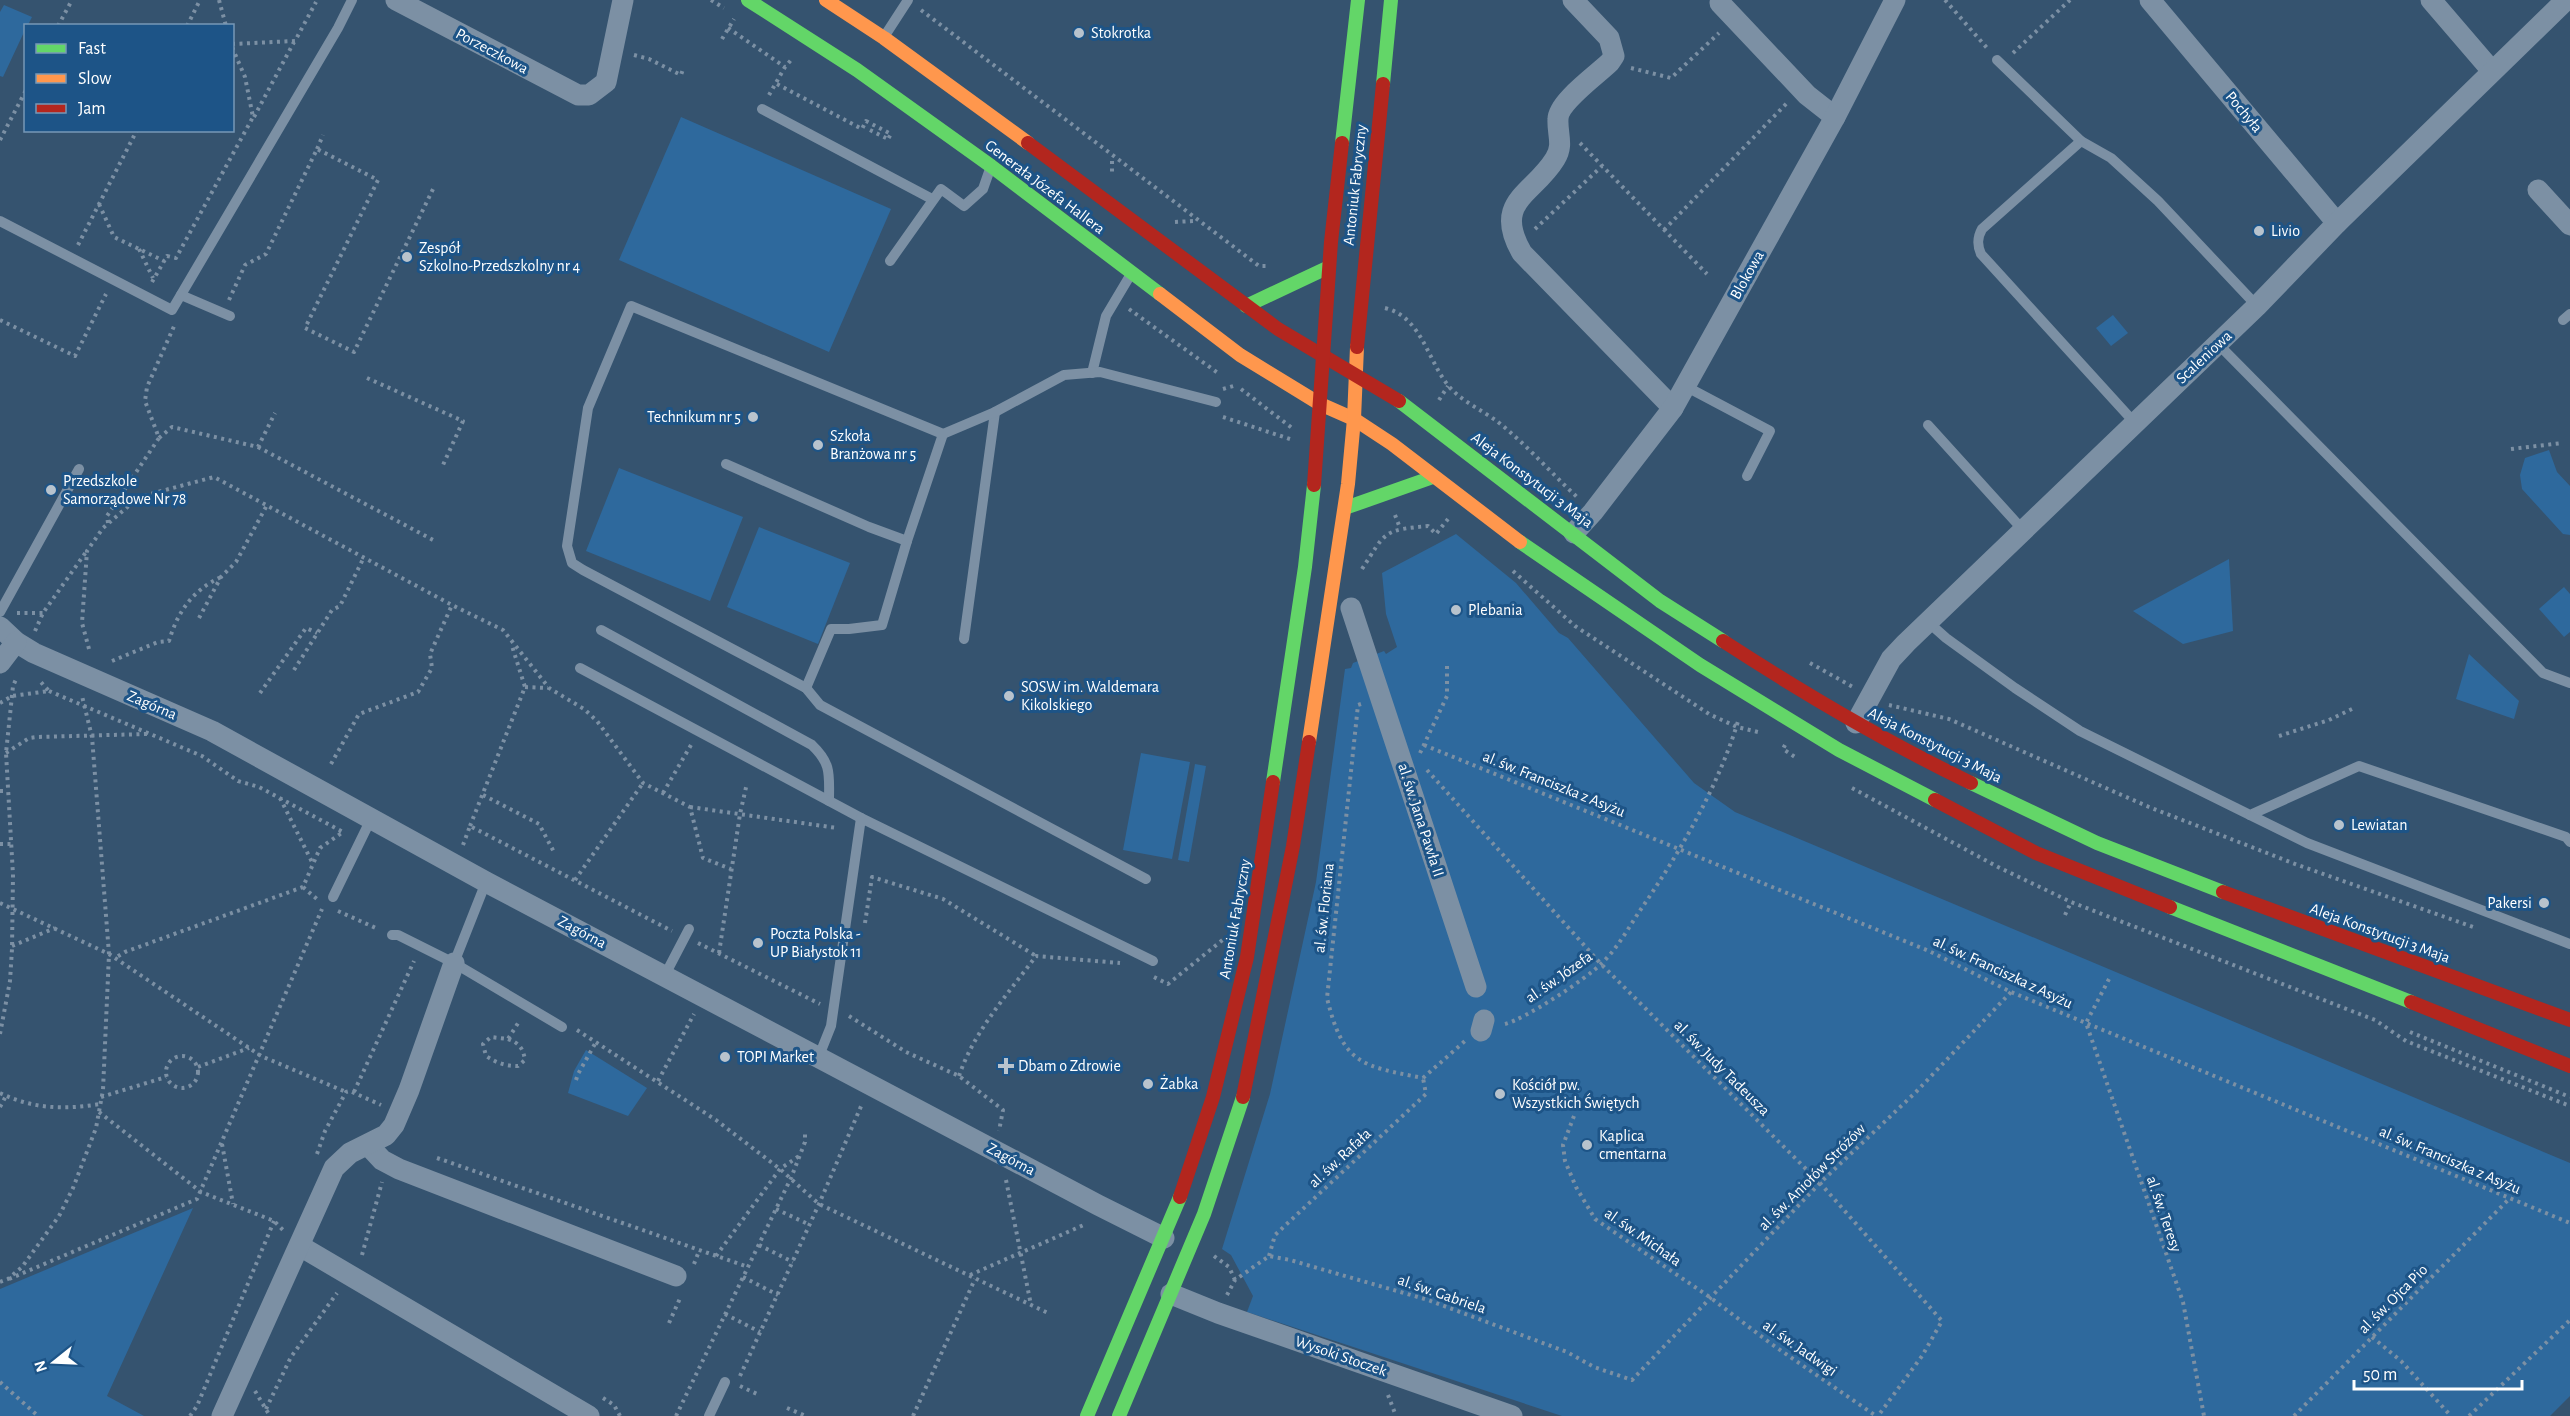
<svg xmlns="http://www.w3.org/2000/svg" width="2570" height="1416" viewBox="0 0 2570 1416" font-family="'Alegreya Sans',sans-serif">
<rect width="100%" height="100%" fill="#35536f"/>
<g fill="#2e699d">
<polygon points="4,5 32,17 28,25 26,26 25,30 3,77 0,76 0,12"/>
<polygon points="681,117 891,209 829,352 619,260"/>
<polygon points="2113,315 2128,333 2111,346 2096,328"/>
<polygon points="2549,450 2557,472 2570,486 2570,535 2563,534 2522,489 2520,475 2525,458"/>
<polygon points="619,468 743,517 710,601 586,551"/>
<polygon points="759,527 850,563 818,644 727,607"/>
<polygon points="1456,534 1516,583 1559,633 1568,638 1694,783 1735,812 2570,1163 2570,1396 2550,1416 1562,1416 1247,1312 1253,1296 1231,1255 1222,1249 1270,1094 1316,882 1345,669 1351,668 1353,663 1384,651 1386,654 1397,647 1386,614 1382,573"/>
<polygon points="2229,559 2233,631 2183,644 2133,611"/>
<polygon points="2564,587 2570,594 2570,632 2564,637 2539,609"/>
<polygon points="2469,654 2519,701 2514,719 2456,699"/>
<polygon points="1141,753 1190,762 1172,859 1123,850"/>
<polygon points="1195,764 1206,766 1189,862 1178,860"/>
<polygon points="586,1050 647,1088 628,1116 568,1093 574,1071"/>
<polygon points="193,1208 107,1396 144,1416 0,1416 0,1289"/>
</g>
<g fill="none" stroke-linecap="round" stroke-linejoin="round">
<g stroke="#7c90a4" stroke-width="4" stroke-dasharray="3 4.5" stroke-linecap="butt">
<polyline points="219,0 226,26"/>
<polyline points="711,0 724,8"/>
<polyline points="1945,0 1987,48"/>
<polyline points="921,10 1259,266 1268,266"/>
<polyline points="58,26 72,0"/>
<polyline points="187,26 200,0"/>
<polyline points="728,28 785,67"/>
<polyline points="722,39 734,19"/>
<polyline points="232,44 295,41 316,2"/>
<polyline points="2013,53 2070,0"/>
<polyline points="634,55 649,59 681,75 683,69"/>
<polyline points="1631,68 1671,78 1719,33"/>
<polyline points="777,84 862,129 866,121 891,134 888,139"/>
<polyline points="769,95 785,67 792,59"/>
<polyline points="254,117 294,42"/>
<polyline points="870,130 888,139"/>
<polyline points="0,140 26,90"/>
<polyline points="1580,143 1707,274"/>
<polyline points="317,149 323,135"/>
<polyline points="1112,161 1112,175"/>
<polyline points="99,204 114,237 164,261"/>
<polyline points="1175,222 1193,221"/>
<polyline points="1535,229 1602,166"/>
<polyline points="1664,230 1787,103"/>
<polyline points="78,245 137,130"/>
<polyline points="139,249 153,278"/>
<polyline points="152,282 167,256 176,258 253,117 245,77 232,47"/>
<polyline points="229,300 245,265 266,254 317,149 378,180 305,328 354,352 433,189"/>
<path d="M1385 308C1421 317 1427 358 1447 384 1459 400 1482 410 1498 422 1527 445 1550 472 1577 497"/>
<polyline points="1129,309 1218,373"/>
<polyline points="0,320 75,356 106,294"/>
<polyline points="367,378 463,421 443,465"/>
<polyline points="1223,389 1237,385"/>
<polyline points="1241,389 1292,428"/>
<polyline points="1439,400 1448,386"/>
<polyline points="1223,417 1293,440"/>
<polyline points="159,438 172,427 258,447 275,413"/>
<polyline points="258,447 435,541"/>
<polyline points="2511,449 2562,443"/>
<polyline points="1395,515 1400,528"/>
<polyline points="108,523 107,516 159,438 145,401 147,387 175,324"/>
<path d="M1362 569C1386 532 1382 530 1428 526L1436 534 1448 519"/>
<polyline points="1513,571 1575,626 1709,714 1737,727 1758,732"/>
<polyline points="17,613 43,613"/>
<polyline points="199,618 221,577 236,562 267,505"/>
<polyline points="35,631 43,613 86,552"/>
<polyline points="89,649 82,623 87,551 103,528 139,497 214,477 452,605 503,630 549,688 584,709 597,721 643,783 690,807 703,858 731,869"/>
<path d="M112 661 158 642 169 641C178 611 193 590 221 577"/>
<polyline points="1810,663 1853,687"/>
<polyline points="294,670 332,610 340,606 364,557"/>
<polyline points="525,687 548,688"/>
<polyline points="49,691 202,756 238,781 259,787 343,832 320,848 303,887 125,952 115,958"/>
<polyline points="260,693 306,628 317,633"/>
<polyline points="0,703 12,696 49,691 39,680"/>
<path d="M1361 704 1358 705 1327 998C1343 1064 1361 1066 1423 1078"/>
<polyline points="1889,705 1949,719 2149,807 2295,864 2473,927"/>
<polyline points="2279,736 2329,720 2352,709"/>
<polyline points="1424,745 1929,951 2011,992 2570,1223"/>
<polyline points="1785,745 1783,749 1795,757"/>
<polyline points="6,753 29,738 37,737 147,734"/>
<polyline points="1420,753 1447,696 1447,665"/>
<polyline points="331,764 359,714 418,692 432,668 430,654 452,605"/>
<polyline points="1427,770 1601,964 1820,1183 1942,1321 1922,1356 1878,1416"/>
<polyline points="1852,788 1998,867 2071,902 2375,1020 2406,1041 2570,1106"/>
<polyline points="0,791 7,791"/>
<polyline points="663,793 691,745"/>
<polyline points="483,795 539,824 555,854"/>
<polyline points="280,798 313,864"/>
<polyline points="690,807 837,828"/>
<polyline points="470,826 525,687 512,646"/>
<polyline points="0,844 11,844"/>
<polyline points="463,845 470,826 672,931"/>
<polyline points="575,880 643,783"/>
<polyline points="303,887 318,900"/>
<polyline points="0,903 109,954 261,1056 346,1092"/>
<polyline points="338,911 378,929"/>
<polyline points="2065,915 2071,902"/>
<polyline points="865,923 872,877 943,899 1036,956"/>
<polyline points="698,943 820,1004"/>
<polyline points="12,946 55,928"/>
<polyline points="719,953 740,814 747,783"/>
<polyline points="1154,977 1168,984 1225,938"/>
<polyline points="2109,979 2086,1023 2183,1302 2204,1416"/>
<polyline points="849,1016 906,1052 959,1076 1003,1110 999,1131"/>
<path d="M1505 1024C1525 1019 1586 979 1601 964 1616 950 1628 929 1639 912 1679 854 1719 786 1739 718"/>
<polyline points="577,1030 716,1120 780,1169 819,1204 1050,1314"/>
<polyline points="2410,1032 2570,1097"/>
<polyline points="0,1034 10,981 12,949 13,875 6,753 13,686 17,677"/>
<path d="M508 1039C519 1043 523 1048 525 1060L518 1066C505 1066 497 1063 486 1056L483 1044 491 1037 508 1039 520 1020"/>
<circle cx="182" cy="1072" r="16"/>
<polyline points="198,1067 249,1048"/>
<path d="M959 1076C974 1031 1008 994 1036 956L1120 963"/>
<polyline points="1423,1078 1465,1041"/>
<polyline points="576,1080 578,1074 596,1042"/>
<polyline points="658,1081 694,1014"/>
<polyline points="354,1092 414,961"/>
<path d="M0 1093C33 1109 64 1110 100 1104"/>
<polyline points="101,1097 166,1077"/>
<polyline points="0,1107 6,1096"/>
<polyline points="99,1112 201,1192 274,1221 283,1230"/>
<polyline points="1574,1116 1563,1145 1565,1161 1576,1187 1595,1219 1711,1298 1770,1343 1876,1416"/>
<polyline points="222,1144 233,1204"/>
<polyline points="317,1154 325,1131 346,1092 350,1091 381,1105"/>
<polyline points="437,1158 748,1267"/>
<polyline points="1006,1180 1031,1305"/>
<polyline points="776,1209 810,1225"/>
<polyline points="759,1245 793,1262"/>
<polyline points="362,1255 382,1182"/>
<polyline points="716,1256 780,1169 799,1156"/>
<polyline points="1214,1256 1229,1267 1235,1280"/>
<polyline points="1269,1256 1275,1235 1426,1094 1423,1078"/>
<polyline points="694,1264 699,1251"/>
<polyline points="970,1275 1086,1224"/>
<polyline points="743,1277 778,1295"/>
<polyline points="9,1279 197,1199 322,909"/>
<polyline points="0,1282 8,1279 22,1267 59,1216 73,1188 96,1128 103,1090 109,954 92,737 82,696"/>
<polyline points="1227,1295 1235,1280 1269,1256 1290,1260 1428,1300 1567,1352 1594,1367 1632,1380 1820,1183 1916,1092 2011,992"/>
<polyline points="725,1314 760,1332"/>
<polyline points="669,1323 681,1296"/>
<polyline points="2372,1337 2401,1361 2451,1416"/>
<polyline points="740,1376 819,1204 862,1104"/>
<polyline points="0,1382 38,1416"/>
<polyline points="740,1386 757,1394"/>
<polyline points="255,1391 270,1416"/>
<polyline points="1388,1395 1396,1416"/>
<polyline points="603,1398 614,1405 620,1416"/>
<polyline points="787,1408 806,1416"/>
<polyline points="266,1409 291,1357 337,1293"/>
<polyline points="190,1416 197,1406 274,1221"/>
<polyline points="676,1416 791,1178 805,1142 805,1130"/>
<polyline points="913,1416 975,1279"/>
<polyline points="2294,1416 2510,1198"/>
<polyline points="2469,1416 2570,1320"/>
</g>
<g stroke="#7c90a4" stroke-width="10">
<polyline points="884,37 908,0"/>
<polyline points="1997,60 2081,141 2111,158 2158,201 2257,306"/>
<polyline points="762,109 932,199"/>
<path d="M2081 141 1982 229C1977 238 1977 245 1981 254L2134 422"/>
<polyline points="0,221 172,310 338,28 352,0"/>
<polyline points="890,261 941,189 964,206 983,189 990,169"/>
<polyline points="181,295 230,316"/>
<polyline points="2563,320 2570,314"/>
<polyline points="2218,344 2543,673 2570,683"/>
<polyline points="1092,373 1106,316 1131,274"/>
<polyline points="1685,386 1770,431 1747,476"/>
<polyline points="1928,425 2023,530"/>
<polyline points="726,464 869,527 907,541"/>
<polyline points="0,612 79,469"/>
<polyline points="1928,622 1946,638 2015,688 2080,731 2250,815 2359,766 2566,837 2570,842"/>
<path d="M601 630 812 745C832 764 829 775 829 801"/>
<polyline points="964,639 995,412"/>
<polyline points="580,668 861,818"/>
<polyline points="806,688 831,629 849,629 882,625 907,541 943,434"/>
<polyline points="2250,815 2307,843 2570,944"/>
<polyline points="1146,879 820,705 806,688 583,570 572,563 567,546 588,408 631,306 943,434 995,412 1064,375 1100,372 1216,402"/>
<polyline points="333,897 371,819"/>
<polyline points="392,935 398,935 454,963 562,1027"/>
<polyline points="454,963 486,882"/>
<polyline points="665,975 689,929"/>
<polyline points="819,1056 831,1026 861,818 1153,961"/>
<polyline points="709,1416 725,1382"/>
</g>
<g stroke="#7c90a4" stroke-width="21">
<polyline points="396,0 578,95 589,95 606,82 623,0"/>
<path d="M1573 0 1609 38 1614 56 1610 62C1598 74 1558 102 1558 119 1557 134 1564 145 1555 159 1533 195 1492 201 1522 253L1673 408"/>
<polyline points="2150,0 2337,223"/>
<polyline points="2431,0 2492,71"/>
<polyline points="1720,3 1807,95 1835,117"/>
<polyline points="2538,190 2570,225"/>
<polyline points="1574,533 1593,512 1673,408 1835,117 1895,0"/>
<polyline points="1351,608 1476,987"/>
<polyline points="0,627 16,642 34,653 212,731 486,882 1098,1205 1164,1238"/>
<polyline points="0,663 16,642"/>
<polyline points="1856,723 1891,659 1906,643 2257,306 2337,223 2566,0"/>
<polyline points="1481,1031 1484,1020"/>
<polyline points="368,1145 382,1160 399,1169 676,1276"/>
<polyline points="300,1246 589,1416"/>
<polyline points="1171,1294 1218,1313 1512,1416"/>
<polyline points="222,1416 334,1168 350,1153 386,1135 394,1125 409,1090 454,963"/>
</g>
<g stroke="#63d668" stroke-width="14">
<polyline points="748,0 857,70 991,166 1160,294"/>
<polyline points="1383,84 1391,0"/>
<polyline points="1342,143 1358,0"/>
<polyline points="1246,306 1329,267"/>
<polyline points="1399,401 1660,601 1723,641"/>
<polyline points="1345,508 1433,477"/>
<polyline points="1520,542 1700,665 1839,750 1935,800"/>
<polyline points="1273,782 1305,567 1314,485"/>
<polyline points="1971,783 2097,843 2223,892"/>
<polyline points="2170,907 2411,1002"/>
<polyline points="1087,1416 1180,1197"/>
<polyline points="1119,1416 1204,1214 1243,1097"/>
</g>
<g stroke="#ff974d" stroke-width="14">
<polyline points="826,0 884,38 1028,143"/>
<polyline points="1160,294 1240,355 1320,404 1354,419 1392,444 1520,542"/>
<polyline points="1309,742 1348,484 1354,419 1357,347"/>
</g>
<g stroke="#b3261e" stroke-width="14">
<polyline points="1028,143 1278,329 1399,401"/>
<polyline points="1357,347 1383,84"/>
<polyline points="1314,485 1331,242 1342,143"/>
<path d="M1723 641C1803 693 1884 741 1971 783"/>
<polyline points="1935,800 2036,853 2170,907"/>
<polyline points="2223,892 2570,1020"/>
<polyline points="2411,1002 2570,1066"/>
<polyline points="1243,1097 1293,846 1309,742"/>
<polyline points="1180,1197 1213,1097 1247,957 1273,782"/>
</g>
</g>
<g fill="#b8c3cd" stroke="#1d5487" stroke-width="2">
<circle cx="1079" cy="33" r="6"/>
<circle cx="2259" cy="231" r="6"/>
<circle cx="407" cy="257" r="6"/>
<circle cx="753" cy="417" r="6"/>
<circle cx="818" cy="445" r="6"/>
<circle cx="51" cy="490" r="6"/>
<circle cx="1456" cy="610" r="6"/>
<circle cx="1009" cy="696" r="6"/>
<circle cx="2339" cy="825" r="6"/>
<circle cx="2544" cy="903" r="6"/>
<circle cx="758" cy="943" r="6"/>
<circle cx="725" cy="1057" r="6"/>
<path d="M1003 1057h6v6h6v6h-6v6h-6v-6h-6v-6h6z"/>
<circle cx="1148" cy="1084" r="6"/>
<circle cx="1500" cy="1094" r="6"/>
<circle cx="1587" cy="1145" r="6"/>
</g>
<g text-anchor="middle" dominant-baseline="central" stroke-width="6" stroke-linejoin="round" paint-order="stroke">
<g font-size="16" fill="#fff" stroke="#1d5487" text-anchor="start">
<text x="1091" y="33">Stokrotka</text>
<text x="2271" y="231">Livio</text>
<text x="419" y="248">Zespół<tspan x="419" dy="18">Szkolno-Przedszkolny nr 4</tspan></text>
<text x="741" y="417" text-anchor="end">Technikum nr 5</text>
<text x="830" y="436">Szkoła<tspan x="830" dy="18">Branżowa nr 5</tspan></text>
<text x="63" y="481">Przedszkole<tspan x="63" dy="18">Samorządowe Nr 78</tspan></text>
<text x="1468" y="610">Plebania</text>
<text x="1021" y="687">SOSW im. Waldemara<tspan x="1021" dy="18">Kikolskiego</tspan></text>
<text x="2351" y="825">Lewiatan</text>
<text x="2532" y="903" text-anchor="end">Pakersi</text>
<text x="770" y="934">Poczta Polska -<tspan x="770" dy="18">UP Białystok 11</tspan></text>
<text x="737" y="1057">TOPI Market</text>
<text x="1018" y="1066">Dbam o Zdrowie</text>
<text x="1160" y="1084">Żabka</text>
<text x="1512" y="1085">Kościół pw.<tspan x="1512" dy="18">Wszystkich Świętych</tspan></text>
<text x="1599" y="1136">Kaplica<tspan x="1599" dy="18">cmentarna</tspan></text>
</g>
<g font-size="16" fill="#fff" stroke="#1d5487">
<text transform="translate(492 51) rotate(28)">Porzeczkowa</text>
<text transform="translate(2244 112) rotate(50)">Pochyła</text>
<text transform="translate(1355 185) rotate(-84)">Antoniuk Fabryczny</text>
<text transform="translate(1045 187) rotate(37)">Generała Józefa Hallera</text>
<text transform="translate(1747 275) rotate(-61)">Blokowa</text>
<text transform="translate(2204 357) rotate(-43)">Scaleniowa</text>
<text transform="translate(1532 480) rotate(37)">Aleja Konstytucji 3 Maja</text>
<text transform="translate(152 705) rotate(23)">Zagórna</text>
<text transform="translate(1935 745) rotate(27)">Aleja Konstytucji 3 Maja</text>
<text transform="translate(1554 784) rotate(22)">al. św. Franciszka z Asyżu</text>
<text transform="translate(1421 820) rotate(72)">al. św. Jana Pawła II</text>
<text transform="translate(1324 908) rotate(-84)">al. św. Floriana</text>
<text transform="translate(1235 919) rotate(-80)">Antoniuk Fabryczny</text>
<text transform="translate(582 932) rotate(28)">Zagórna</text>
<text transform="translate(2380 933) rotate(20)">Aleja Konstytucji 3 Maja</text>
<text transform="translate(2003 972) rotate(25)">al. św. Franciszka z Asyżu</text>
<text transform="translate(1559 977) rotate(-35)">al. św. Józefa</text>
<text transform="translate(1722 1068) rotate(45)">al. św. Judy Tadeusza</text>
<text transform="translate(1340 1158) rotate(-43)">al. św. Rafała</text>
<text transform="translate(1011 1159) rotate(28)">Zagórna</text>
<text transform="translate(2450 1160) rotate(23)">al. św. Franciszka z Asyżu</text>
<text transform="translate(1812 1177) rotate(-45)">al. św. Aniołów Stróżów</text>
<text transform="translate(2164 1214) rotate(71)">al. św. Teresy</text>
<text transform="translate(1643 1237) rotate(35)">al. św. Michała</text>
<text transform="translate(1442 1294) rotate(19)">al. św. Gabriela</text>
<text transform="translate(2393 1299) rotate(-45)">al. św. Ojca Pio</text>
<text transform="translate(1800 1348) rotate(35)">al. św. Jadwigi</text>
<text transform="translate(1341 1356) rotate(19)">Wysoki Stoczek</text>
</g>
</g>
<rect x="24" y="24" width="210" height="108" fill="#1d5487" stroke="#7798b7" stroke-width="1.5"/>
<rect x="36" y="44" width="30" height="9" fill="#63d668" stroke="#7798b7" stroke-width="1.5"/>
<text x="78" y="54" font-size="18" fill="#ffffff">Fast</text>
<rect x="36" y="74" width="30" height="9" fill="#ff974d" stroke="#7798b7" stroke-width="1.5"/>
<text x="78" y="84" font-size="18" fill="#ffffff">Slow</text>
<rect x="36" y="104" width="30" height="9" fill="#b3261e" stroke="#7798b7" stroke-width="1.5"/>
<text x="78" y="114" font-size="18" fill="#ffffff">Jam</text>
<g transform="translate(54 1362) rotate(252)" stroke="#1d5487" stroke-width="4.5" paint-order="stroke">
<path d="M0-4.5L10 22L0 15L-10 22Z" fill="#ffffff"/>
<text y="-9" font-size="16" font-weight="bold" text-anchor="middle" fill="#ffffff">N</text>
</g>
<path d="M2354 1380v9h168v-9" fill="none" stroke="#ffffff" stroke-width="3"/>
<text x="2363" y="1380" font-size="18" fill="#ffffff" stroke="#1d5487" stroke-width="4.5" paint-order="stroke">50 m</text>
</svg>
